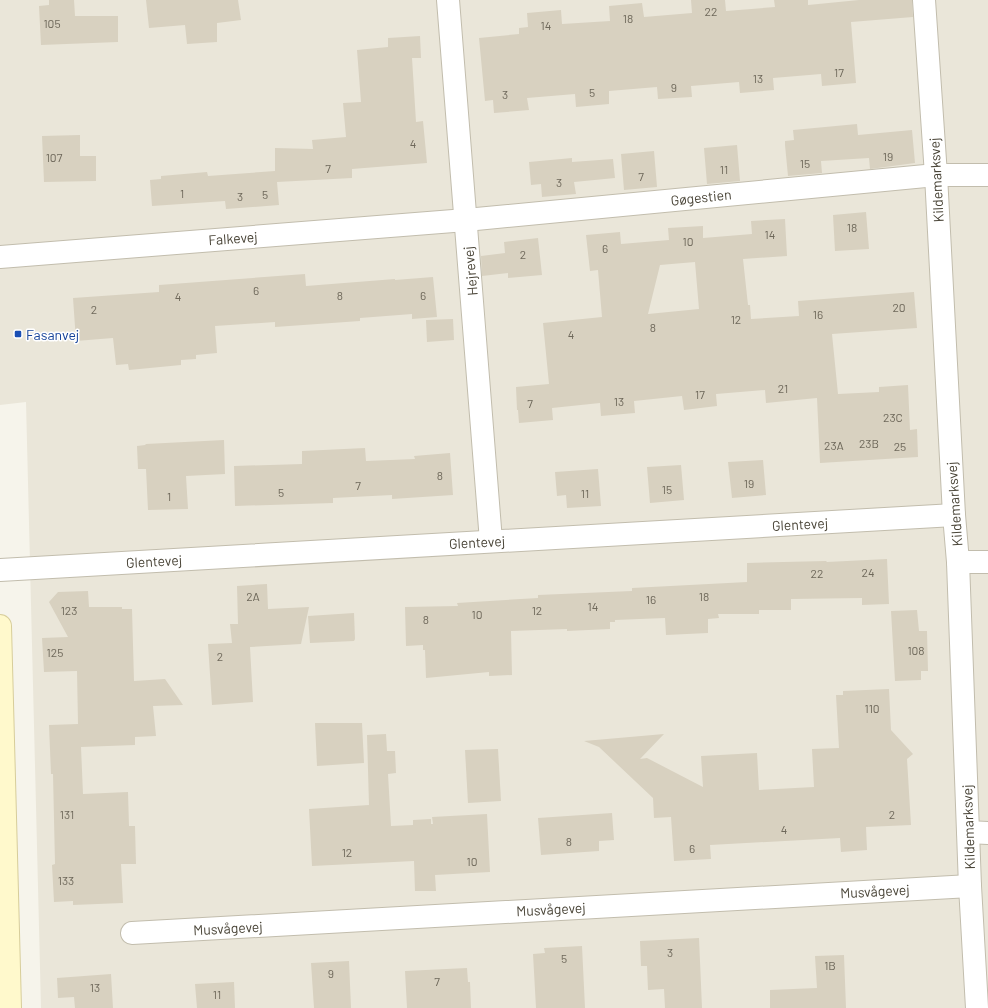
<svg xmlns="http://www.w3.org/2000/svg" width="988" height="1008" viewBox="0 0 988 1008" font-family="Barlow,sans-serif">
<rect width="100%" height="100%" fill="#f6f4eb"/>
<polygon fill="#eae6d9" points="0,0 988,0 988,1008 41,1008 26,402 0,405"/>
<g fill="#d8d1c0" fill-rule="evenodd">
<polygon points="49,0 74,0 75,16 118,16 118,42 41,45 39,6 49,5"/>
<polygon points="146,0 238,0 241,20 217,23 217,42 187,44 185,25 149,28"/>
<polygon points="691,0 725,0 726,11 775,7 774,0 808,0 808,5 859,0 912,0 913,17 851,22 856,83 822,86 821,74 773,78 774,90 740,93 739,82 691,86 692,97 658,99 657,87 609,91 609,104 576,107 575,94 527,98 529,110 494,113 493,100 485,101 479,38 519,34 519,28 528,27 527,13 561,10 562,24 610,21 609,6 642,3 644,17 692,13"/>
<polygon points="420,36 421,58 412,58 416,122 423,121 427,163 352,169 352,178 277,182 279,205 226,209 225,201 152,206 150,180 161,179 161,176 207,172 208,176 275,171 275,148 313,149 312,140 346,137 343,103 361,102 357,50 388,47 388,38"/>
<polygon points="857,124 858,135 912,130 915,163 870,169 869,158 821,161 822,173 788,176 785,145 785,141 794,140 793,130"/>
<polygon points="80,135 80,156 96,156 96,181 44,182 42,136"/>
<polygon points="737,145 740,181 707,184 704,148"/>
<polygon points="654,151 657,187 624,190 621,154"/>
<polygon points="572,158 572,162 613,159 615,178 574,182 576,194 542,197 541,184 531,185 529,162"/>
<polygon points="866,212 869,249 835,251 833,215"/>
<path d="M785 219 787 256 743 259 748 305H750L751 319 799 316 798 301 914 292 917 328 832 334 838 394 879 392V387L908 385 910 430 917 429 918 457 820 463 817 398 766 403 765 390 716 394 717 406 684 410 682 396 634 401 635 413 601 416 600 403 552 408 553 420 519 423 518 410H517L516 387 549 384 543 323 602 317 598 270 590 271 586 235 620 232 621 244 669 240 668 228 703 226V238L752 234 751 221ZM695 262 699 309 648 314 660 265Z"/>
<polygon points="538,238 542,275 508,278 508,273 482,276 481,256 505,253 504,242"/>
<polygon points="305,274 306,286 395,279 395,280 433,277 437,317 412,319 412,314 360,318 360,321 275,327 275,322 215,326 217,353 196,355 196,359 181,360 181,365 129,370 128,364 116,365 113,338 76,341 73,298 159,292 159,285"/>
<polygon points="453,319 454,340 427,342 426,320"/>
<polygon points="224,440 225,474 186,476 188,509 148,510 146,469 138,469 137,446 145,445 146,444"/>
<polygon points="365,448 366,461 415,459 414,456 450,453 453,495 392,499 392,495 333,498 333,503 235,506 234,466 302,464 302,451"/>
<polygon points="763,460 766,495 732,498 728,462"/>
<polygon points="681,465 684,500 650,503 647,467"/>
<polygon points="598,469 601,506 567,508 566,495 557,496 555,472"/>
<polygon points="887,559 889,604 862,605 862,598 791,599 791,610 759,610 759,614 718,614 719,618 708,619 708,633 666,635 665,618 615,620 615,622 610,622 610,629 567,631 567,629 511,631 512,675 489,676 489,672 426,678 425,650 423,650 423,645 406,646 405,607 458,606 457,603 538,598 538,595 632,591 632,588 747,582 747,563 826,561 827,562"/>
<polygon points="267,584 268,609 309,607 301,644 250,647 253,702 212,705 208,644 232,643 230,624 238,624 237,586"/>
<polygon points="88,591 89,607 122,607 122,609 132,609 134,681 165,679 183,705 153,706 156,736 135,737 135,745 81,747 83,794 128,792 129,826 135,826 136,864 121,864 123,903 73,905 73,901 54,902 52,865 55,864 53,774 51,774 49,725 78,724 77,671 44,672 42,638 68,637 49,602 58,592"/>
<polygon points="917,610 919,631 927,631 928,671 921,671 921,680 895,681 891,611"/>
<polygon points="354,613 355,639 354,641 310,643 308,616"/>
<polygon points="889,689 891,730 913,754 907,759 911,825 866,827 867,850 841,852 840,838 710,845 711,859 674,861 671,817 654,818 653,798 599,747 584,741 664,734 640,759 647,758 703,787 701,756 757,753 759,790 814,787 812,749 839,748 836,695 843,695 843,691"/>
<polygon points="315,723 362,723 364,763 317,766"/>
<polygon points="386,734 387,751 395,751 396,773 388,774 391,826 413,825 413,820 431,819 431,824 433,824 432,817 487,814 490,872 435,875 436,891 415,891 414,861 312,866 309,809 369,805 367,735"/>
<polygon points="498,749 501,801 468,803 465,750"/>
<polygon points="612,813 614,840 599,841 599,851 541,855 538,818"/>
<polygon points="699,938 702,1008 665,1008 664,989 648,990 647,966 641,966 640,941"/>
<polygon points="582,946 585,1008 536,1008 533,954 545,953 544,948"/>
<polygon points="844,955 846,1008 770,1008 770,990 817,988 815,956"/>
<polygon points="349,961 351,1008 314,1008 311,963"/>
<polygon points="467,968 468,982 470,982 471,1008 407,1008 405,971"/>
<polygon points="111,974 113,1008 75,1008 74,997 58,998 57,978"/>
<polygon points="234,982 235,1008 197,1008 195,984"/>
</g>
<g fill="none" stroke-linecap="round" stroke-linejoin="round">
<defs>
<g id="street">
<polyline points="448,0 491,541"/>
<polyline points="924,0 936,175 954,515 958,562 970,886 977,1008"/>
<polyline points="0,257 466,220 936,175 988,175"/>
<polyline points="958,562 988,562"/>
<polyline points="0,570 954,515"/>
<polyline points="968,832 988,833"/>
<polyline points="132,933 970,886"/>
</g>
<polyline id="secondary" points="0,626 10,1008"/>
</defs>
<use href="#street" stroke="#c2bdad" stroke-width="24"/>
<use href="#secondary" stroke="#d7cd9a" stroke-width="24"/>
<use href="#street" stroke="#fff" stroke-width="22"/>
<use href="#secondary" stroke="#fff9cc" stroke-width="22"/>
</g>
<rect fill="#1a4fb4" stroke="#fff" stroke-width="1.5" x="14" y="330" width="8" height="8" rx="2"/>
<g text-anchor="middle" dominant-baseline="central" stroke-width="3" stroke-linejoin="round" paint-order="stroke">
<g font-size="12" fill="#6e685a">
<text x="711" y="11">22</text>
<text x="628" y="18">18</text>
<text x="52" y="23">105</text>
<text x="546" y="25">14</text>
<text x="839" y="72">17</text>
<text x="758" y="78">13</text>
<text x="674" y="87">9</text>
<text x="592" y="92">5</text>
<text x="505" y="94">3</text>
<text x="413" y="143">4</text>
<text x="888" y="156">19</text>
<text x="54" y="157">107</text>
<text x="805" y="163">15</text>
<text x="328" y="168">7</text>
<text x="724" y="169">11</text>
<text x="641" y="176">7</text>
<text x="559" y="182">3</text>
<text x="182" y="193">1</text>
<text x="265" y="194">5</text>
<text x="240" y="196">3</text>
<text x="852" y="227">18</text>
<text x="770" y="234">14</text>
<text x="688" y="241">10</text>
<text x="605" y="248">6</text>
<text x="523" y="254">2</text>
<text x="256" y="290">6</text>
<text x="340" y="295">8</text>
<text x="423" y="295">6</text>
<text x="178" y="296">4</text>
<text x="899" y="307">20</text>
<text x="94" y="309">2</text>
<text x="818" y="314">16</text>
<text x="736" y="319">12</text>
<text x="653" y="327">8</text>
<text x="571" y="334">4</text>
<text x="783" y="388">21</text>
<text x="700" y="394">17</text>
<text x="619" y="401">13</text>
<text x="530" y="403">7</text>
<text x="893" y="417">23C</text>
<text x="869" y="443">23B</text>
<text x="834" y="445">23A</text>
<text x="900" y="446">25</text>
<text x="440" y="475">8</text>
<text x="749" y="483">19</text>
<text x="358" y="485">7</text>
<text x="667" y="489">15</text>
<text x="281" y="492">5</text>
<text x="585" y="493">11</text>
<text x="169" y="496">1</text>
<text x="868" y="572">24</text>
<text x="817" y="573">22</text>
<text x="253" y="596">2A</text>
<text x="704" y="596">18</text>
<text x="651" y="599">16</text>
<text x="593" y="606">14</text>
<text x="69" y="610">123</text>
<text x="537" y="610">12</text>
<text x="477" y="614">10</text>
<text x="426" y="619">8</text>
<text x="916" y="650">108</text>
<text x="55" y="652">125</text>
<text x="220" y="656">2</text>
<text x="872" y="708">110</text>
<text x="67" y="814">131</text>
<text x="892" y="814">2</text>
<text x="784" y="829">4</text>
<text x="569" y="841">8</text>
<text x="692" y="848">6</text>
<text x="347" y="852">12</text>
<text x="472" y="861">10</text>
<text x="66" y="880">133</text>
<text x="670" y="952">3</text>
<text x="564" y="958">5</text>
<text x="830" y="965">1B</text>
<text x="331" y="973">9</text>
<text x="437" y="981">7</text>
<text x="95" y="987">13</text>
<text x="217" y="994">11</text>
</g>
<g font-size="14" fill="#4a4538" stroke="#fff">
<text transform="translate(936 180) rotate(-93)">Kildemarksvej</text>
<text transform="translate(701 197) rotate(-6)">Gøgestien</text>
<text transform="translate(233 238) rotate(-4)">Falkevej</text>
<text transform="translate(470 271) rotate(-95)">Hejrevej</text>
<text transform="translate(954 504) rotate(-94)">Kildemarksvej</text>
<text transform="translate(800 524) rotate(-3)">Glentevej</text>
<text transform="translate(477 542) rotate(-3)">Glentevej</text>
<text transform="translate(154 561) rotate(-3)">Glentevej</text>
<text transform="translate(968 827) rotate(-92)">Kildemarksvej</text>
<text transform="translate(875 891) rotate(-3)">Musvågevej</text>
<text transform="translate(551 909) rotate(-3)">Musvågevej</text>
<text transform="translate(228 928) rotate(-3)">Musvågevej</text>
</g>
<g font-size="14" fill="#164399" stroke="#fff" text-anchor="start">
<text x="26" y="334">Fasanvej</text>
</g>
</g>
</svg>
